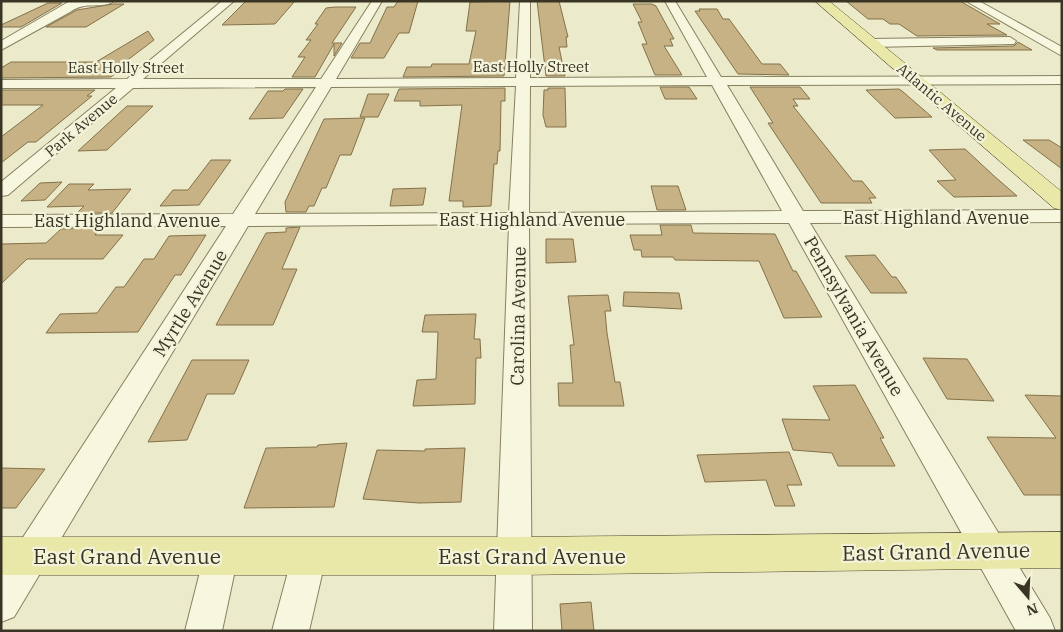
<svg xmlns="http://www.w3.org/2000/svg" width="1063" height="632" viewBox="0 0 1063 632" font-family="'IBM Plex Serif',serif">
<rect width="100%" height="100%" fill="#ebebcb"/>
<g fill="#c6b285" stroke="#847149">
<polygon points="246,1 295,1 275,24 222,25"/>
<polygon points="398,1 418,1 409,33 399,33 384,58 351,58 360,43 370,43 387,7 394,7"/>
<polygon points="510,1 504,76 403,77 407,67 431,67 432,64 469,64 476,31 466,31 470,2"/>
<polygon points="537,1 559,1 568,37 566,37 567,47 559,47 565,76 546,76"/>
<polygon points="846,1 960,1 1000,24 987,24 1007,35 917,36 899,24 890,24 883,19 868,19"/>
<polygon points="48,3 62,3 21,27 1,27 1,25"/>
<polygon points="113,4 124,4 86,27 46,27 77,10"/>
<polygon points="633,4 652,4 656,6 674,39 670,39 673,46 664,46 682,75 655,75 642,44 647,44 638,22 642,22"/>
<polygon points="335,7 356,7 332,43 342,43 334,56 334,44 315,77 292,77 305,57 298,57 311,40 306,40 318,24 315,24 326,8"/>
<polygon points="699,9 717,9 723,19 729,19 762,64 780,64 789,75 738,74 695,11 700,11"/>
<polygon points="148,31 154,40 125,62 131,62 111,77 1,78 1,68 11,62 96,62"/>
<polygon points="1018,42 1032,50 937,50 933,48 1014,46"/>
<polygon points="660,87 689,87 697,99 665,99"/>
<polygon points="750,87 800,87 810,99 793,99 798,106 793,106 853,181 862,181 876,198 869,198 872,203 821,203 768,123 773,123"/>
<polygon points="505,88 505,101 501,101 500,151 498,151 497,164 494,164 491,206 463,207 463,201 449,201 462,105 420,106 420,101 394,101 399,89"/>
<polygon points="548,88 565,88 566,127 546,127 543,115 544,90 548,90"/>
<polygon points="285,89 303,89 283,118 249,119 268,91 283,91"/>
<polygon points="899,89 902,91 932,117 895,118 866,90"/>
<polygon points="1,90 95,90 87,96 92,96 36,142 28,142 1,163 1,137 43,105 1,105"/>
<polygon points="368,94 389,94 378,117 360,117"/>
<polygon points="127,106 153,106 107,150 78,151"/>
<polygon points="365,118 351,155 340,155 326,188 322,188 314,206 309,206 306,212 286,212 285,202 324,119"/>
<polygon points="1023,140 1049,140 1062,148 1062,169"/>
<polygon points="965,149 993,175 1017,196 954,197 937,181 956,180 929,150"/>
<polygon points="211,160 231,160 199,205 160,206 173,190 188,190"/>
<polygon points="62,182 45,200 21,201 40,183"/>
<polygon points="69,184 94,184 88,190 131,189 112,213 77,213 84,206 47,207"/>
<polygon points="651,186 678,186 686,210 657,210"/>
<polygon points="426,188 423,205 390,206 393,189"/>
<polygon points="660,225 691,225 693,233 775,234 793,271 796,271 822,317 784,318 759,261 675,260 673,257 642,257 641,250 634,250 630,235 662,235"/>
<polygon points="300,227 282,269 297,269 273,325 216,325 266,233 286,232 286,228"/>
<polygon points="100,228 95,235 123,235 103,259 27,259 1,284 1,244 46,243 61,229"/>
<polygon points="206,235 181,275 175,275 138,332 46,333 60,314 97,313 116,287 124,287 144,259 154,259 169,236"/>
<polygon points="546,239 573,239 576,262 546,263"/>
<polygon points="875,255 892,277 896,277 907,293 871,293 845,256"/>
<polygon points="624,292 679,293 682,309 623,306"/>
<polygon points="608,295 611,311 605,311 607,333 615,382 620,382 624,406 559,406 558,383 573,383 570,345 574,345 568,296"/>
<polygon points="476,314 474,339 480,339 481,358 476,358 475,404 413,406 417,380 436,379 438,332 422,332 425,315"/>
<polygon points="923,358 967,359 994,401 947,399"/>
<polygon points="192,360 249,360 234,394 207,394 187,440 148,442"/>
<polygon points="855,385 884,438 880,438 895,466 838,466 832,453 793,450 782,419 830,420 813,386"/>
<polygon points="1025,395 1062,396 1062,495 1024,495 987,437 1056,438"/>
<polygon points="347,443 334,507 244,508 266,448 317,447 318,445"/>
<polygon points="465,448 461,502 419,503 363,499 377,450 425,451 425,449"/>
<polygon points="789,452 802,485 787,485 795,506 775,506 766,480 705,482 697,455"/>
<polygon points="1,468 45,469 16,508 1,508"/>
<polygon points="591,602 594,631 562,631 560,604"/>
</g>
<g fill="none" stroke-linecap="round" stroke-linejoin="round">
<defs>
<g id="minor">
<path d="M70 1H114C102 10 86 0 70 12L1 50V41Z"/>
<path d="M222 1H234L143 79H321L372 1H382L336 79 516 78 520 1H530V78L707 77 665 1H675L721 77 1062 76V84L727 85 803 211 1062 210V222L810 223 1050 618 1055 631H1016L789 223 529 224 532 631H494L509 224 248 226 14 617 1 622V571L226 226 1 227V215L233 214 316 87 133 88 8 195 1 196V182L116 88H1V80L127 79ZM712 85 782 211 529 213 530 86ZM516 86 509 213 255 214 331 87Z"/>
<polygon points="966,1 979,1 1062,47 1062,56"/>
<polygon points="1010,37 1016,41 1014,44 871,47 865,43 871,39"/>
<polygon points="221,540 233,545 238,556 222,631 185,631 204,556 209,545"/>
<polygon points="309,541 321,546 326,557 309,631 272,631 292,557 297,546"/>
</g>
<g id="major">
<polygon points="815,1 829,1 1062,192 1062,210 1054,208"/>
<polygon points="1062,532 1062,568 514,575 1,575 1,537 514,537"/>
</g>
</defs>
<use href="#minor" stroke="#878061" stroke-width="2"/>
<use href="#major" stroke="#564d34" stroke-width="1"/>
<use href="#minor" fill="#f7f6de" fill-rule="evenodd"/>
<use href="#major" fill="#eae8a8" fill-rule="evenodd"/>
</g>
<g text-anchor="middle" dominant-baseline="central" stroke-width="4.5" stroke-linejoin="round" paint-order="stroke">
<g font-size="15" fill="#393423" stroke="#f3f3da">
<text x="531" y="66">East Holly Street</text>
<text x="126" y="67">East Holly Street</text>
<text transform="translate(942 102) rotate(40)">Atlantic Avenue</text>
<text transform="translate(81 125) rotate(-40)">Park Avenue</text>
</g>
<g font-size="18" fill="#393423" stroke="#f3f3da">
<text x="936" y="217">East Highland Avenue</text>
<text x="532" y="219">East Highland Avenue</text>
<text x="127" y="220">East Highland Avenue</text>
<text transform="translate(190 303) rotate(-58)">Myrtle Avenue</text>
<text transform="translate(518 316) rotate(-89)">Carolina Avenue</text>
<text transform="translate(854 316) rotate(60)">Pennsylvania Avenue</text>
</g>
<g font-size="21" fill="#393423" stroke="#f3f3da">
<text transform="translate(936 551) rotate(-1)">East Grand Avenue</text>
<text x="127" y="556">East Grand Avenue</text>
<text x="532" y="556">East Grand Avenue</text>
</g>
</g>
<rect width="1063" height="632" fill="none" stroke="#393423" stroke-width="5"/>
<g transform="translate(1028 597) rotate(161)" stroke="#f3f3da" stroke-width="4" paint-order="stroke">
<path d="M0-4L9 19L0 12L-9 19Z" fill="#393423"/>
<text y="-8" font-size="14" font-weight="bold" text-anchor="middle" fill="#393423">N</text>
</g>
</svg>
